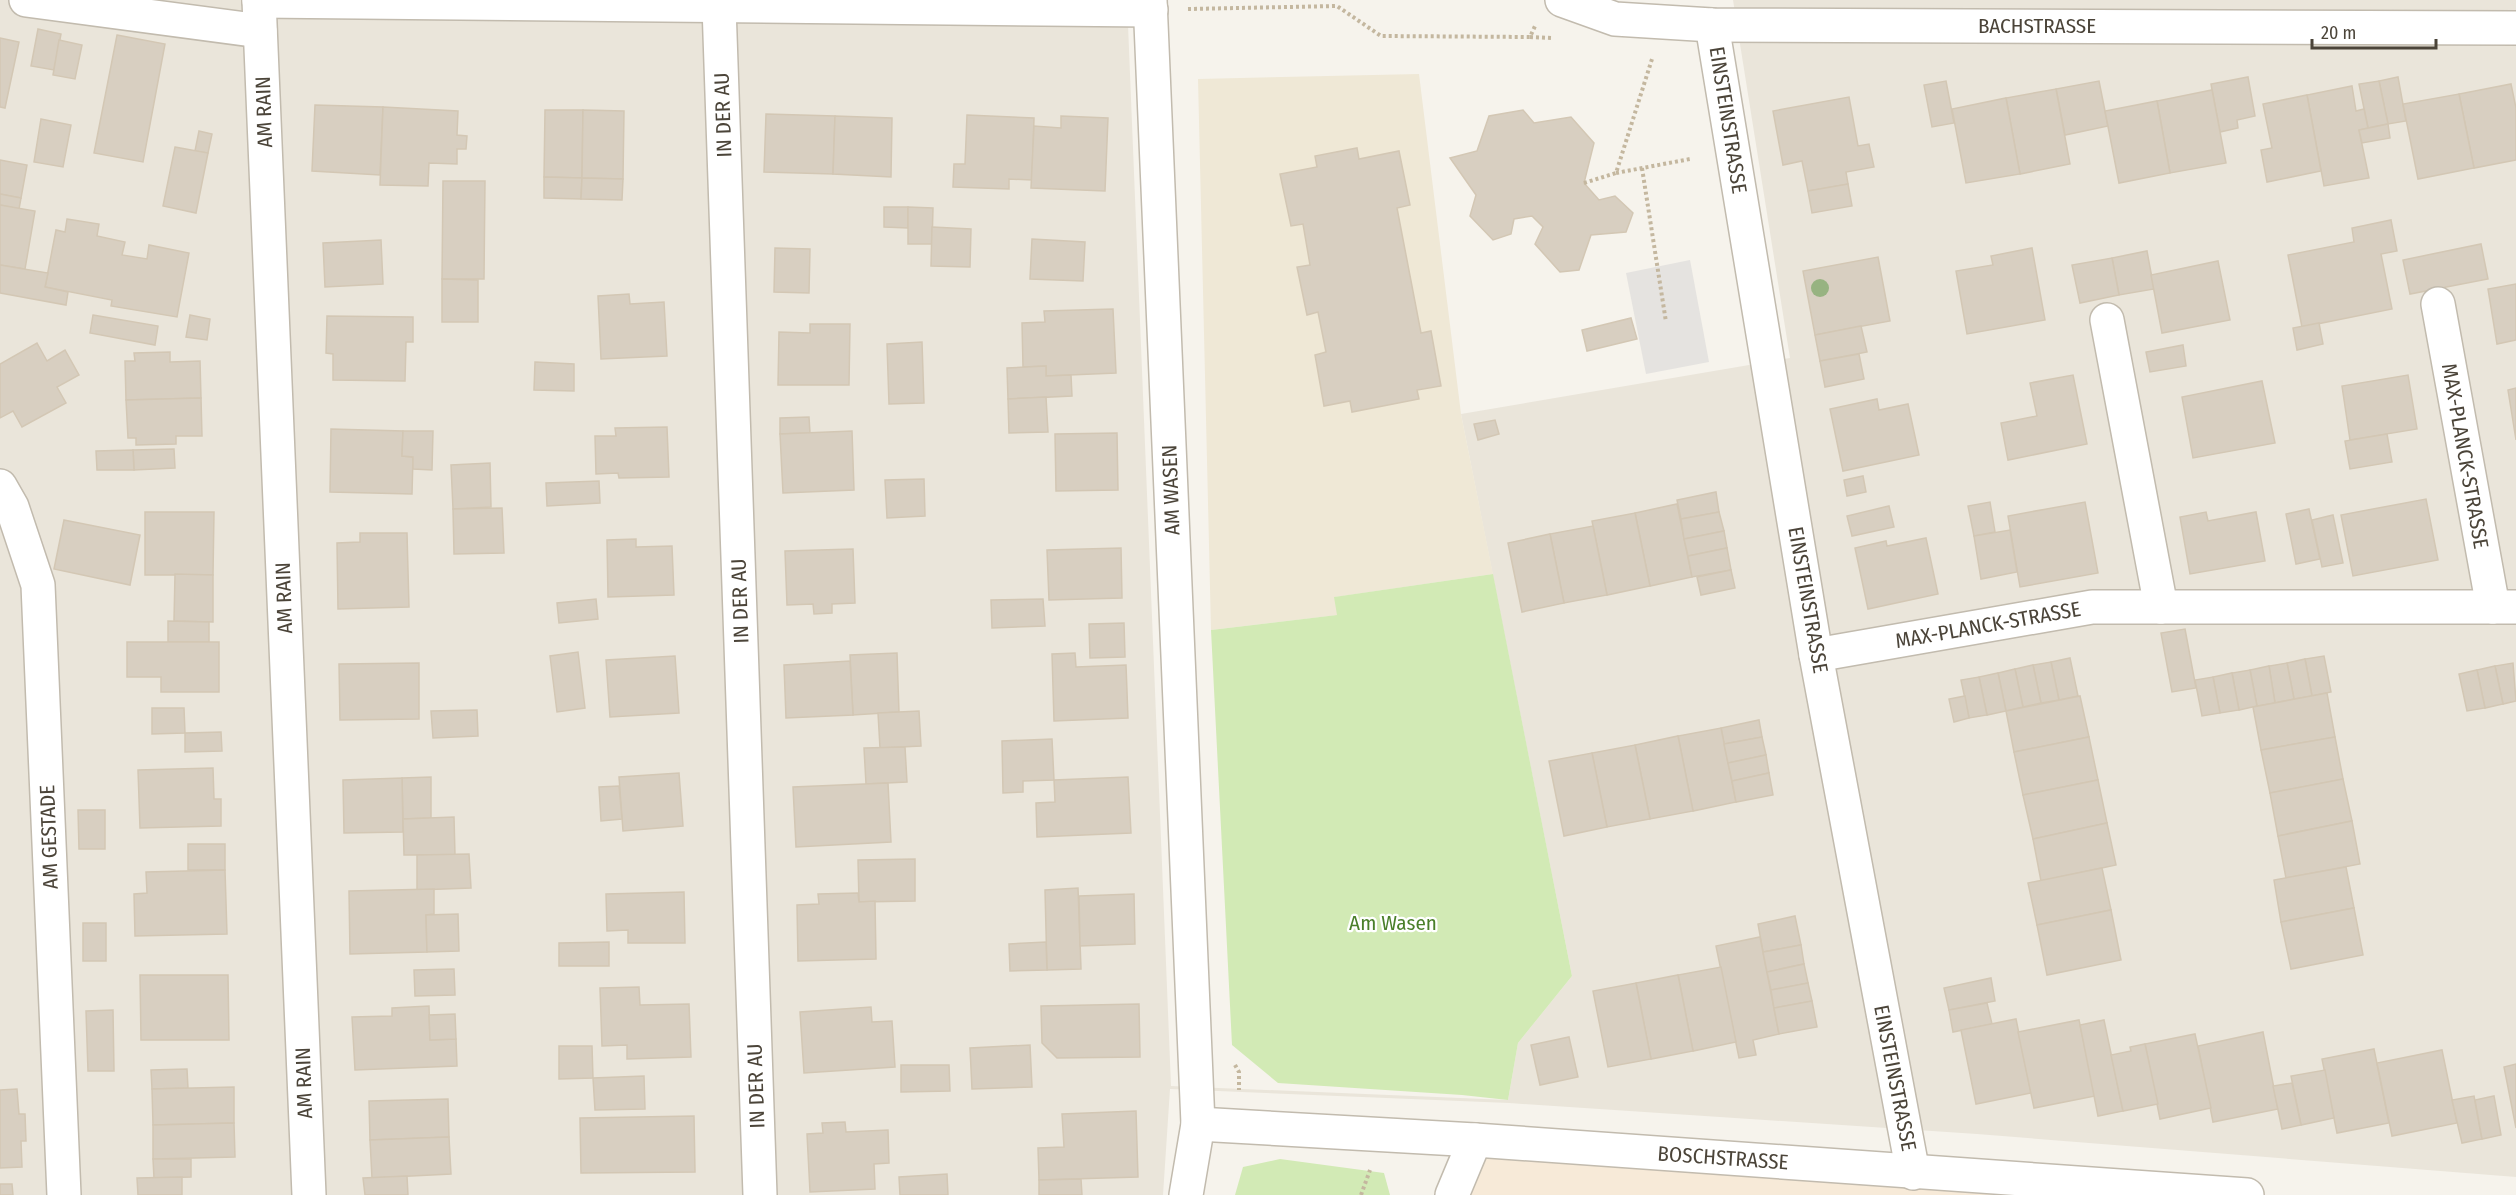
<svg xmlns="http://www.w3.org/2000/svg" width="2516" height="1195" viewBox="0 0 2516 1195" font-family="'Fira Sans Condensed',sans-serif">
<rect width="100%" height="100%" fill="#f6f3ec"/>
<polygon fill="#eae5da" points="0,0 1127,0 1171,1086 1508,1100 1518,1043 1572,976 1461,414 1790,358 1733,0 2516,0 2516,1177 1977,1134 1509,1103 1170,1089 1163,1195 0,1195"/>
<polygon fill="#f7ead8" points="1475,1140 2124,1195 1452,1195"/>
<polygon fill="#efe8d6" points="1419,74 1461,414 1493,574 1335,597 1338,615 1211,630 1198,79"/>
<g fill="#d2eab5">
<polygon points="1493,574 1572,976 1518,1043 1508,1100 1462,1095 1278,1083 1232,1045 1211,630 1337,615 1334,597"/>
<polygon points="1280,1159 1384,1173 1390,1195 1235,1195 1243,1167"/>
</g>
<polygon fill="#e5e3e0" points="1690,260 1709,362 1646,374 1626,273"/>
<g fill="#d8cfc1" stroke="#d3c7b4" stroke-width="1.5">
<polygon points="38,29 61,34 54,70 31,66"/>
<polygon points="117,35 165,44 143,162 94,153"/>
<polygon points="0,38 19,42 5,108 0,107"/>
<polygon points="59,40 82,45 75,79 53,75"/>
<polygon points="2248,77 2255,116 2237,120 2238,128 2220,132 2211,84"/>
<polygon points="2398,77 2406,121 2388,124 2379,81"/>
<polygon points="1946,81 1954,123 1932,127 1924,85"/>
<polygon points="2099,81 2108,126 2065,135 2056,89"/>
<polygon points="2379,81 2388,124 2368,128 2359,84"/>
<polygon points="2511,84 2516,108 2516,160 2474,168 2459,94"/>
<polygon points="2352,86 2356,111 2364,109 2368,128 2359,130 2369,178 2324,186 2307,95"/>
<polygon points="2056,89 2070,164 2020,174 2006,98"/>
<polygon points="2212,90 2226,163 2170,173 2157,101"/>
<polygon points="2459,94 2474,168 2418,179 2403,104"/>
<polygon points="2307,95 2321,171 2267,182 2261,150 2272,148 2263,104"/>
<polygon points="1849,97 1858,146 1869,144 1874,167 1846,172 1848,184 1808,191 1802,161 1783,165 1773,111"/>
<polygon points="2006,98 2020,174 1966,183 1952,109"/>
<polygon points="2157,101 2170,173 2119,183 2105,111"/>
<polygon points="315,105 383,107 380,175 312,171"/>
<polygon points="383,107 458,111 457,135 467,136 466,149 457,149 457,164 429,163 428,186 380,185"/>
<polygon points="545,110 583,110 582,178 544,177"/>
<polygon points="583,110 624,111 623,179 582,178"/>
<polygon points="1523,110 1534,123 1571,117 1594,143 1584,183 1599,200 1615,196 1633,213 1626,232 1591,235 1579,270 1560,272 1535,244 1543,227 1532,216 1514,219 1511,234 1493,240 1470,216 1476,195 1450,158 1477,151 1489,116"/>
<polygon points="766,114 835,116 833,174 764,172"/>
<polygon points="967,115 1034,118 1032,180 1009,179 1009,189 953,187 954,164 965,164"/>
<polygon points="835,116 892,118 891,177 833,174"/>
<polygon points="1061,116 1108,118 1105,191 1031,188 1034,126 1061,128"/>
<polygon points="41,119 71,125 63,167 34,162"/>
<polygon points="2388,124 2390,138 2362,143 2359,130"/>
<polygon points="199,131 212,134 208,153 195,151"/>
<polygon points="175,147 208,153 196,213 163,206"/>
<polygon points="1357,148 1359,159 1399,151 1410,205 1397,208 1421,333 1431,331 1441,386 1417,390 1419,399 1352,412 1350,401 1324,406 1315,355 1326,352 1318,312 1307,315 1297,267 1310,265 1303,224 1291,226 1280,174 1317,167 1315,156"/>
<polygon points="0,160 27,165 21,198 0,194"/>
<polygon points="544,177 582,178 581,199 544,198"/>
<polygon points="582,178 623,179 622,200 581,199"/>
<polygon points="443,181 485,181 484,279 442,279"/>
<polygon points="1848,184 1852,206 1812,213 1808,191"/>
<polygon points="0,194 21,198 19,209 0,205"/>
<polygon points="0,205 35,211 25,269 0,265"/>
<polygon points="884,207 908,207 908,228 884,227"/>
<polygon points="908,207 933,208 932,244 908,244"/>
<polygon points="67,219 99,224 97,236 125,242 122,255 147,259 149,245 189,253 177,317 111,306 112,300 45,287 56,230 65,232"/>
<polygon points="2391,220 2397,251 2381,254 2392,309 2302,327 2288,255 2354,242 2352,228"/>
<polygon points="932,227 971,229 970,267 931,266"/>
<polygon points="1032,239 1085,242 1083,281 1030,279"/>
<polygon points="381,240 383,284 325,287 323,243"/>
<polygon points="2481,244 2488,279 2410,294 2403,260"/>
<polygon points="775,248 810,249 809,293 774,292"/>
<polygon points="2032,248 2045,320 1967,334 1956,271 1993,265 1991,256"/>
<polygon points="2147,251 2154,289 2119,295 2112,258"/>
<polygon points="1878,257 1890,321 1815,335 1803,271"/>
<polygon points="2112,258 2119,295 2080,303 2072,265"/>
<polygon points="2218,261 2230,320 2162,333 2151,275"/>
<polygon points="0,265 48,273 45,287 68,292 66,305 0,293"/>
<polygon points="442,279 478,280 478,322 442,322"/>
<polygon points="2516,284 2516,340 2497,344 2488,289"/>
<polygon points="629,294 630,304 664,302 667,356 601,359 598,296"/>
<polygon points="1113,309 1116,373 1046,376 1046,366 1023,367 1022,323 1045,322 1044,311"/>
<polygon points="93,315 158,326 155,345 90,333"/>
<polygon points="190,315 210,319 207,340 186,337"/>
<polygon points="327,316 413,317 413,342 406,342 405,381 333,380 333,354 326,353"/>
<polygon points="1631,318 1637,339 1587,351 1582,330"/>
<polygon points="2319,323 2323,344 2297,350 2293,328"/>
<polygon points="810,324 850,324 849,385 778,385 779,332 810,333"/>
<polygon points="1861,326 1867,352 1820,361 1815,335"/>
<polygon points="922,342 924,403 889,404 887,344"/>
<polygon points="37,343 47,361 65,350 79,375 57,387 66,403 22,427 13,411 0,418 0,364"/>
<polygon points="2183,345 2186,366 2150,372 2146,352"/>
<polygon points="170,352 170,362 200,361 201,398 126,400 125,361 135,361 134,353"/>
<polygon points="1859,354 1864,379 1825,387 1820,361"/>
<polygon points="535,362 574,364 574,391 534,390"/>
<polygon points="1046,366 1046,376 1071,375 1072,396 1008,399 1007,368"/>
<polygon points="2073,375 2087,444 2008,460 2001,423 2037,416 2030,383"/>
<polygon points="2408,375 2417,429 2350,440 2342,386"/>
<polygon points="2262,381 2275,443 2193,458 2182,397"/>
<polygon points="2516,388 2516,440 2508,390"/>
<polygon points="1046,397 1048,432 1009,433 1008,399"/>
<polygon points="201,398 202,436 176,436 176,444 136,445 136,438 128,438 126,400"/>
<polygon points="1877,399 1879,410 1908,404 1919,455 1843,471 1830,409"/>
<polygon points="809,417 810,433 780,434 780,418"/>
<polygon points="1495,420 1499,434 1478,440 1474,424"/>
<polygon points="667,427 669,477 619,478 618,473 596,474 595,436 616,436 615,428"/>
<polygon points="331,429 403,431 402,456 413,457 412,494 330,492"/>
<polygon points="403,431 433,431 432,470 413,469 413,457 402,456"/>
<polygon points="852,431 854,490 783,493 780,434"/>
<polygon points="1117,433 1118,490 1056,491 1055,434"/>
<polygon points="2387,434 2392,462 2350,469 2345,441"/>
<polygon points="174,449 175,468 134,470 133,450"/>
<polygon points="133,450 134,470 97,470 96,451"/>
<polygon points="490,463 491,507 453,509 451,465"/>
<polygon points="1863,476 1866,492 1847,496 1844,480"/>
<polygon points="924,479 925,516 887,518 885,480"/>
<polygon points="599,481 600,503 547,506 546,483"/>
<polygon points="1716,492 1719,512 1681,519 1677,500"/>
<polygon points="2426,499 2438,560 2353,576 2341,515"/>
<polygon points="1990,502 1995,532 1974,536 1968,506"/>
<polygon points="2085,502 2098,573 2020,587 2008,516"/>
<polygon points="1677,504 1692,577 1650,586 1635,513"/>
<polygon points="1889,506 1894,527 1852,536 1847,516"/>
<polygon points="502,508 504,553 454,554 453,509"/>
<polygon points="2309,509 2320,559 2296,564 2286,514"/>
<polygon points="145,512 214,512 213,575 145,575"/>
<polygon points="1719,512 1724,531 1684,539 1681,519"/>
<polygon points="2206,512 2208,521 2256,512 2265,561 2190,574 2180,517"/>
<polygon points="1635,513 1650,586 1607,595 1592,521"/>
<polygon points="2333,515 2343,563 2322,567 2312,520"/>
<polygon points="64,520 140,535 130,585 54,569"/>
<polygon points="1593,526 1607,595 1564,603 1550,534"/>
<polygon points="2010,530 2017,572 1981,579 1974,536"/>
<polygon points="1724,531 1727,548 1688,556 1684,539"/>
<polygon points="360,533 407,533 409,607 338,609 337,543 360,542"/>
<polygon points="1550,534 1564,603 1522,612 1508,543"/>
<polygon points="1926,538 1938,594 1868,609 1855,548 1886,541 1887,546"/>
<polygon points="636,539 636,547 672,546 674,595 608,597 607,540"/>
<polygon points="1121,548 1122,598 1049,600 1047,550"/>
<polygon points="1727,548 1731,570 1692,577 1688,556"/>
<polygon points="853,549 855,603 832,604 832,613 814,614 813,604 787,605 785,551"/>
<polygon points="1731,570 1735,588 1701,595 1697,577"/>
<polygon points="175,574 213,575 213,622 174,621"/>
<polygon points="596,599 598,619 559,623 557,603"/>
<polygon points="1043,599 1045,626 992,628 991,600"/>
<polygon points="168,621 209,622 209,642 168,642"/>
<polygon points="1124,623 1125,657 1090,658 1089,624"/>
<polygon points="2185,629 2196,688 2172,692 2161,633"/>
<polygon points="127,642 219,642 219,692 161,692 161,677 127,677"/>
<polygon points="578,652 585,708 557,712 550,656"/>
<polygon points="897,653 899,712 853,715 850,655"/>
<polygon points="1075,653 1076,667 1126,665 1128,718 1054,721 1052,654"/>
<polygon points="675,656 679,713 610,717 606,660"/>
<polygon points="2324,656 2331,692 2312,696 2305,659"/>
<polygon points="2070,658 2078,696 2059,700 2051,662"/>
<polygon points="2305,659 2312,696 2294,699 2287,663"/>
<polygon points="850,661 853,715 786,718 784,665"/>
<polygon points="2051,662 2059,700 2041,703 2033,665"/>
<polygon points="419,663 419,719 340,720 339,664"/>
<polygon points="2287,663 2294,699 2275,703 2269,666"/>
<polygon points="2513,663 2516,701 2503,704 2495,666"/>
<polygon points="2033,665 2041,703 2023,707 2015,669"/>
<polygon points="2269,666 2275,703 2257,706 2250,670"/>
<polygon points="2495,666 2503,704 2485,708 2477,670"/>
<polygon points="2015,669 2023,707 2006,711 1998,673"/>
<polygon points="2250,670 2257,706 2239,710 2232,673"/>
<polygon points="2477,670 2485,708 2467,711 2459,674"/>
<polygon points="1998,673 2006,711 1987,715 1979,677"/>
<polygon points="2232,673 2239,710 2220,713 2213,677"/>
<polygon points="1979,677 1987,715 1969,718 1961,680"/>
<polygon points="2213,677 2220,713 2202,716 2195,680"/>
<polygon points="2327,693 2335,737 2261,750 2253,707"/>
<polygon points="1965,696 1969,718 1954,722 1949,699"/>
<polygon points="2080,696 2089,737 2014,752 2006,711"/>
<polygon points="152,708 184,708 185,733 152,734"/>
<polygon points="477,710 478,736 433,738 431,711"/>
<polygon points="919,711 921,746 880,748 878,713"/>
<polygon points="1759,720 1762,737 1724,744 1721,728"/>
<polygon points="1721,728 1736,802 1693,811 1678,736"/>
<polygon points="221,732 222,751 185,752 185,733"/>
<polygon points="1678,736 1693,811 1650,819 1635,745"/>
<polygon points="1762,737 1766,755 1728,763 1724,744"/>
<polygon points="2089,737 2098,780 2023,795 2014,752"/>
<polygon points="2335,737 2343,779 2270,793 2261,750"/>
<polygon points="1052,739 1054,780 1023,781 1023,792 1003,793 1002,741"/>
<polygon points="1635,745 1650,819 1607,827 1592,753"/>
<polygon points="905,747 907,782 866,784 864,748"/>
<polygon points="1592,753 1607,827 1564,836 1549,761"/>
<polygon points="1766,755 1769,773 1732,781 1728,763"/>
<polygon points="213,768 214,799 221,799 221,826 140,828 138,770"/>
<polygon points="679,773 683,826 623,831 619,777"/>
<polygon points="1769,773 1773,795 1736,802 1732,781"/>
<polygon points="431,777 431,818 403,819 402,778"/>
<polygon points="1128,777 1131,833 1037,837 1036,803 1055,802 1054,780"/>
<polygon points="402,778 403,832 344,833 343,780"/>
<polygon points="2343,779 2352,821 2278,836 2270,793"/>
<polygon points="2098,780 2107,823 2033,839 2023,795"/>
<polygon points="888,783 891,842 796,847 793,787"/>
<polygon points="619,786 622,819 601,821 599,787"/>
<polygon points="78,810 105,810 105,849 79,849"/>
<polygon points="454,817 455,855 404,855 403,819"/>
<polygon points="2352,821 2360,864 2286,878 2278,836"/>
<polygon points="2107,823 2116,865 2041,881 2033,839"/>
<rect x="188" y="844" width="37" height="26"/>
<polygon points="469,854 471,888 417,890 417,855"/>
<polygon points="915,859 915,901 859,902 858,860"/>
<polygon points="2346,867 2354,908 2281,922 2274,880"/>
<polygon points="2102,868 2111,910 2037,925 2028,883"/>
<polygon points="225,870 227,934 135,936 134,894 147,893 146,872"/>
<polygon points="1078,888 1081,969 1047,970 1045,890"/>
<polygon points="434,889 434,914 426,915 427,952 350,954 349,891"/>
<polygon points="684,892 685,943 628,943 628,930 607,931 606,894"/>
<polygon points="858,893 859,902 875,901 876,959 798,961 797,905 819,904 818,894"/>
<polygon points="1134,894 1135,944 1080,946 1079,896"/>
<polygon points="2354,908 2363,955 2291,969 2281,922"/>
<polygon points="2111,910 2121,960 2047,975 2037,925"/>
<polygon points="458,914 459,951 427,952 426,915"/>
<polygon points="1795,916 1801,945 1763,952 1758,924"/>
<rect x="83" y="923" width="23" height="38"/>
<polygon points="1760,937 1779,1034 1753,1040 1756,1055 1739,1058 1716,946"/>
<polygon points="609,942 609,966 559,966 559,943"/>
<polygon points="1046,942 1047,970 1010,971 1009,944"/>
<polygon points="1801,945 1804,964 1767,972 1763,952"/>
<polygon points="1804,964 1808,983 1771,990 1767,972"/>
<polygon points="1721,967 1736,1042 1693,1051 1678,975"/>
<polygon points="454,969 455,995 415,996 414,970"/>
<polygon points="140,975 228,975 229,1040 141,1040"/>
<polygon points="1678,975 1693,1051 1651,1059 1636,983"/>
<polygon points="1991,978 1995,1001 1949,1010 1944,988"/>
<polygon points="1636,983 1651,1059 1608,1067 1593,991"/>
<polygon points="1808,983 1812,1001 1774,1008 1771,990"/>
<polygon points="639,987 640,1005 689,1004 691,1057 627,1059 627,1045 602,1046 600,988"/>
<polygon points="1812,1001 1817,1027 1779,1034 1774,1008"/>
<polygon points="1987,1003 1992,1024 1953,1032 1949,1010"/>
<polygon points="1139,1004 1140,1057 1057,1058 1042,1043 1041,1006"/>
<polygon points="429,1006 430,1040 456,1039 457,1066 355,1070 352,1017 392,1016 392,1008"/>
<polygon points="871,1007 872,1022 892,1021 895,1067 804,1073 800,1012"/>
<polygon points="113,1010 114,1071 88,1071 86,1011"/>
<polygon points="455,1014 456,1039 430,1040 429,1015"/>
<polygon points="2016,1019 2031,1093 1976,1104 1961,1030"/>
<polygon points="2079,1020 2095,1096 2034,1108 2018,1032"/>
<polygon points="2104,1020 2123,1111 2098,1116 2080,1025"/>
<polygon points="2263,1032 2278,1109 2213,1122 2198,1046"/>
<polygon points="2195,1034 2211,1108 2160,1119 2145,1044"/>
<polygon points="1569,1037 1578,1077 1540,1085 1531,1045"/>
<polygon points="2145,1044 2158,1104 2123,1111 2111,1055 2131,1051 2130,1047"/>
<polygon points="1030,1045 1032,1087 972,1089 970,1048"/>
<polygon points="559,1046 592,1046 593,1078 559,1079"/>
<polygon points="2374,1049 2389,1123 2337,1133 2322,1059"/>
<polygon points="2442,1050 2457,1123 2392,1136 2377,1063"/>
<polygon points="2516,1064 2516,1128 2504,1067"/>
<polygon points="901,1065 949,1065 950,1091 901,1092"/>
<polygon points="187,1069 188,1088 152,1089 151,1070"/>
<polygon points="2325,1070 2334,1118 2301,1125 2291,1076"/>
<polygon points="644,1076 645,1109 595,1110 593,1078"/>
<polygon points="2292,1083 2301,1125 2282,1129 2273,1086"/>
<polygon points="234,1087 234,1123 153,1125 152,1089"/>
<polygon points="17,1089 19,1114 25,1114 26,1141 21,1141 22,1167 0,1168 0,1090"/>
<polygon points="2474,1096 2482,1139 2462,1143 2452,1100"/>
<polygon points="2494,1096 2501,1135 2482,1139 2475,1100"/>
<polygon points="448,1099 449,1137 370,1140 369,1101"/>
<polygon points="1136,1111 1138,1177 1039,1180 1038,1148 1064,1147 1062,1114"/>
<polygon points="694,1116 695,1172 581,1173 580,1118"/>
<polygon points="845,1122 846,1132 888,1130 889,1163 874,1164 875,1189 810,1192 807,1134 823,1133 822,1123"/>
<polygon points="234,1123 235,1157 153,1159 153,1125"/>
<polygon points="449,1137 451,1174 372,1178 370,1140"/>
<polygon points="153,1159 191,1159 191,1177 154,1178"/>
<polygon points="947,1174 948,1195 900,1195 899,1177"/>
<polygon points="407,1176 408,1195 365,1195 363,1178"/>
<polygon points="182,1177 182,1195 138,1195 137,1178"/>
<polygon points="1081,1179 1082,1195 1039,1195 1039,1180"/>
<polygon points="0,1184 12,1184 13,1195 0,1195"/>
</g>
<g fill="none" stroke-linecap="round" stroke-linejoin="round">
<defs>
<g id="street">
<polyline points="26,0 260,31"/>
<polyline points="259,0 309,1195"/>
<polyline points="1150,0 1198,1124 1186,1195"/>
<polyline points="1562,0 1615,19 1712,25 2516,28"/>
<polyline points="259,1 1151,10"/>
<polyline points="719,6 760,1195"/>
<polyline points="1712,25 1816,655 1913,1173"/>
<polyline points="2438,304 2493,607"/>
<polyline points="2107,320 2161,607"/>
<polyline points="0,486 12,507 38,585 64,1195"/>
<polyline points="1816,655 2092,607 2516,607"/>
<polyline points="1198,1124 1475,1140 2247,1195"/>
<polyline points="1452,1195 1475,1140"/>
</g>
</defs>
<use href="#street" stroke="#c2bbae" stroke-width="36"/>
<g stroke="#c4b79f" stroke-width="4" stroke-dasharray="3 3" stroke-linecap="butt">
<polyline points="1188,9 1337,6 1381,36 1530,37 1535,26"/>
<polyline points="1530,37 1551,38"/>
<polyline points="1642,168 1666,322"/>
<polyline points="1616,173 1690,159"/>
<polyline points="1584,183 1616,173 1652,59"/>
<polyline points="1235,1065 1239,1072 1239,1090"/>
<polyline points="1361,1195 1370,1170"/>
</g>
<use href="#street" stroke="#fff" stroke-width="33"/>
</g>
<circle fill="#97b381" cx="1820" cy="288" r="9"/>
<g text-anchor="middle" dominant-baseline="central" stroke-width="4.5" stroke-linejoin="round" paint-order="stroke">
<g font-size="21" fill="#4b4439" stroke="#fff">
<text x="2037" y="26">BACHSTRASSE</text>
<text transform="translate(264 112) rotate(-92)">AM RAIN</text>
<text transform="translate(723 115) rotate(-92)">IN DER AU</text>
<text transform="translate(1728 120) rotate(81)">EINSTEINSTRASSE</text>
<text transform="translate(2465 456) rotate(80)">MAX-PLANCK-STRASSE</text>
<text transform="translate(1171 490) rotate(-92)">AM WASEN</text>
<text transform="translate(284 598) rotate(-92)">AM RAIN</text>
<text transform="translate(1808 600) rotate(80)">EINSTEINSTRASSE</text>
<text transform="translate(740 601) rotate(-92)">IN DER AU</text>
<text transform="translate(1988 625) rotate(-10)">MAX-PLANCK-STRASSE</text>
<text transform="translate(49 837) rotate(-92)">AM GESTADE</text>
<text transform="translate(1895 1078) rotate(79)">EINSTEINSTRASSE</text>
<text transform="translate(304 1083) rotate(-92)">AM RAIN</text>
<text transform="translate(756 1086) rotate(-92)">IN DER AU</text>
<text transform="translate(1723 1158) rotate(4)">BOSCHSTRASSE</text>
</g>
<g font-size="21" fill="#4a7f2a" stroke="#fff">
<text x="1393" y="923">Am Wasen</text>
</g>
</g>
<path d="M2312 39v9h124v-9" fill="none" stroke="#4b4439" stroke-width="3"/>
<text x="2321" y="39" font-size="18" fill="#4b4439" stroke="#ffffff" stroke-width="4.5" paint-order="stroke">20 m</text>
</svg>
